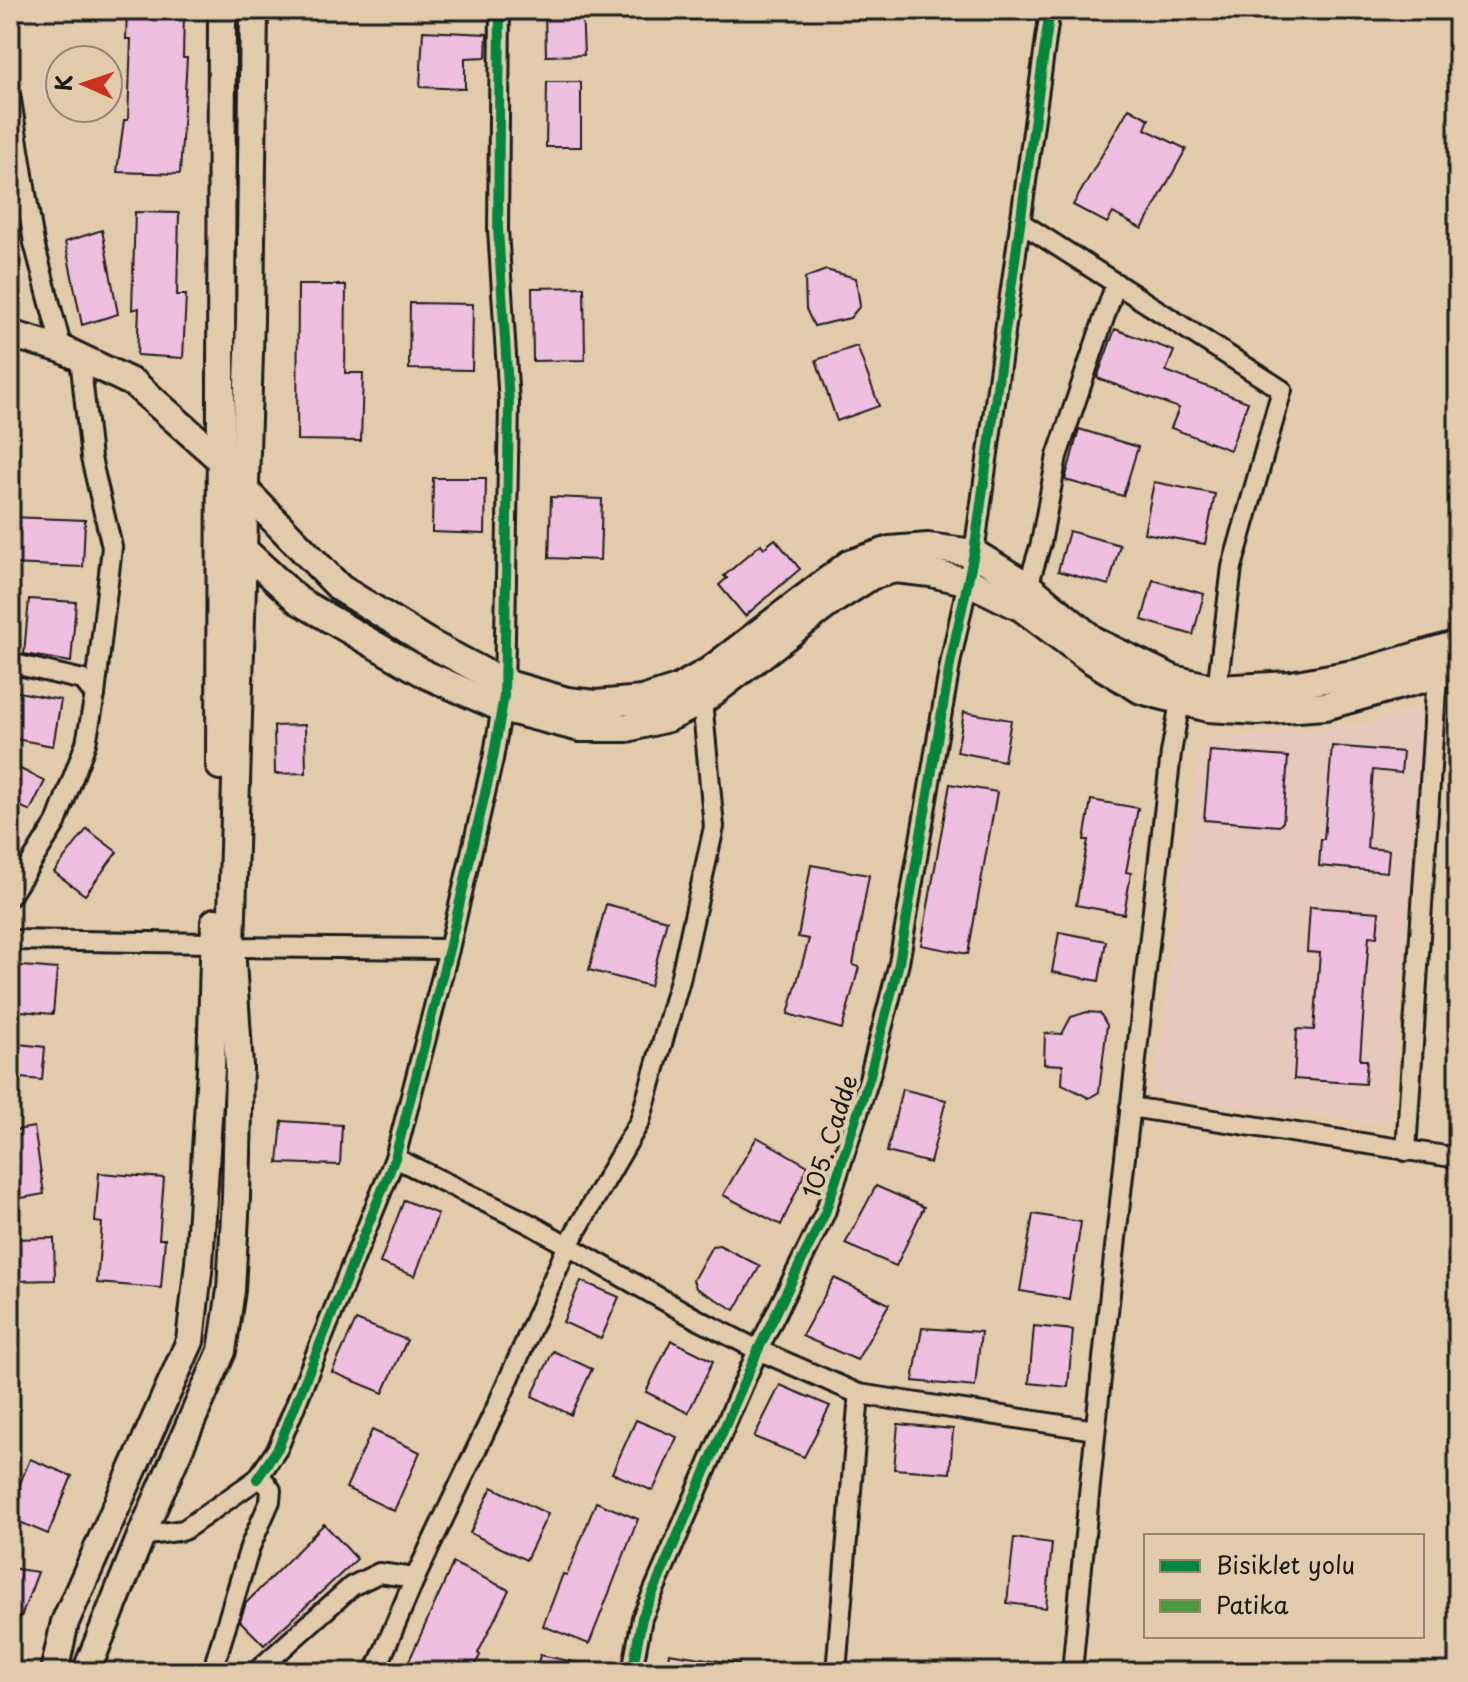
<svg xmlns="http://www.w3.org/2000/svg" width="1468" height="1682" viewBox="0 0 1468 1682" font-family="'Playpen Sans',sans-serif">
<rect width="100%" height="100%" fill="#e2cbab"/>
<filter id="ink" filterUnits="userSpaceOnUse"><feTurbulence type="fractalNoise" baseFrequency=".0125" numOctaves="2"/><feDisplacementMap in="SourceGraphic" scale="16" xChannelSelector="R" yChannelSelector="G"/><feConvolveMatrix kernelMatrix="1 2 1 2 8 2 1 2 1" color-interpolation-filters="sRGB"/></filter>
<g filter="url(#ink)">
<polygon fill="#e6c7bb" points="1414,710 1425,723 1388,1117 1382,1124 1164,1096 1155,1081 1200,752 1222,739 1367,724"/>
<g fill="#eebedf" stroke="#1c1c1c" stroke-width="2">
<polygon points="127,10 184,10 183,58 187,58 180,174 117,172 124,120 128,120 131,39 126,39"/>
<polygon points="545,10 582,10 584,55 546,56"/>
<polygon points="423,31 487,34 486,57 465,58 465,89 420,87"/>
<polygon points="547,82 581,82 581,147 546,147"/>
<polygon points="1129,108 1149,119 1145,129 1186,149 1142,229 1113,213 1107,223 1073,205"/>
<polygon points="135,212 179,213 177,295 186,295 183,358 137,355 139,308 132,310"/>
<polygon points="102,230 118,314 82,325 65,242"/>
<polygon points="826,270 856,278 860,306 850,318 814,326 806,309 805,278"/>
<polygon points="298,285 346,285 345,373 363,373 361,441 297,440"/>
<polygon points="584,287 585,360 533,361 532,288"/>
<polygon points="410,303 473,304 472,370 409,369"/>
<polygon points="1115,329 1174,351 1166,371 1248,402 1230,450 1171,428 1179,408 1097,378"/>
<polygon points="857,346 879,406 837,421 816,360"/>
<polygon points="1079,429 1138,447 1123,496 1065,480"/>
<polygon points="433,478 486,478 485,534 432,532"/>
<polygon points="1154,482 1215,494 1205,544 1144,533"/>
<polygon points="551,497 602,499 600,560 549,558"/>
<polygon points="11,517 85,520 83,567 10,564"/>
<polygon points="1069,531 1120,545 1109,585 1058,571"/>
<polygon points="775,539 800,569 745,616 719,585 727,578 724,576 761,544 764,548"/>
<polygon points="1153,580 1204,594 1193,635 1142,620"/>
<polygon points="29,599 76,602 71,662 24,654"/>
<polygon points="13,691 61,700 53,746 10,738"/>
<polygon points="964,712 1011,720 1004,761 957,752"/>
<polygon points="305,725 306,773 275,774 274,726"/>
<polygon points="1332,746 1403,752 1401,773 1373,770 1367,848 1389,850 1387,872 1319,866 1321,839 1324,839"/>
<polygon points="1210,751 1288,757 1283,822 1279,826 1204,820"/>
<polygon points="10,764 45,781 30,811 10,801"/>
<polygon points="950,784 997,792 968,954 921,945"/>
<polygon points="1091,800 1138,808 1126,872 1131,873 1124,914 1076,905 1088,840 1084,840"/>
<polygon points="87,829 117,852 85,895 54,872"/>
<polygon points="811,865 869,875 853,965 859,967 842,1029 788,1014 809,939 798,937"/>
<polygon points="606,904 667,920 650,986 589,970"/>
<polygon points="1310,907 1379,912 1377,937 1369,936 1360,1060 1367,1060 1365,1084 1294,1079 1297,1029 1314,1030 1320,953 1307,952"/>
<polygon points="1059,932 1106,941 1099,981 1052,972"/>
<polygon points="10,965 57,969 53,1014 10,1010"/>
<polygon points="1087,1012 1100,1013 1107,1025 1099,1092 1089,1098 1062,1084 1063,1065 1044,1064 1045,1033 1062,1034 1071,1017"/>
<polygon points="10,1043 45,1047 42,1080 10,1077"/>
<polygon points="902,1089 946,1100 930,1163 887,1152"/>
<polygon points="282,1121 342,1125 340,1165 278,1163"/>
<polygon points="34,1127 44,1194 10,1200 10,1131"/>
<polygon points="757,1137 808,1166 781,1225 723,1195"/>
<polygon points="99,1173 164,1178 159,1239 165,1239 161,1288 97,1283 102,1223 95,1222"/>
<polygon points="876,1186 924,1207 896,1266 845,1244"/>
<polygon points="404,1200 438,1214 415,1276 380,1263"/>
<polygon points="1033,1214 1081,1222 1069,1299 1020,1291"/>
<polygon points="54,1238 55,1280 10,1281 10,1239"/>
<polygon points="719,1245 760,1266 735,1310 696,1288 693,1280 712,1246"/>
<polygon points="834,1278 889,1304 857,1360 802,1336"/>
<polygon points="581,1281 619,1297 601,1339 563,1322"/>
<polygon points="356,1320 407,1340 383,1393 332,1372"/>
<polygon points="1034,1326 1073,1330 1068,1387 1029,1383"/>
<polygon points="922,1328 981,1332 975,1387 913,1381"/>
<polygon points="671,1340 713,1361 688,1413 646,1392"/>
<polygon points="553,1351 592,1369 571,1415 532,1396"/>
<polygon points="780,1385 830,1406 804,1457 754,1437"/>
<polygon points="636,1420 677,1437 653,1491 612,1473"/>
<polygon points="898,1424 953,1429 950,1473 894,1469"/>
<polygon points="372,1430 420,1452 394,1511 346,1488"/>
<polygon points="30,1459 72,1476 48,1534 10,1518 10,1508"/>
<polygon points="492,1487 548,1514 526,1560 470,1533"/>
<polygon points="596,1502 638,1519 589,1644 543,1626 563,1574 567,1575"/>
<polygon points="324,1524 357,1559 264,1645 240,1621 246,1603"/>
<polygon points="1014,1538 1052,1543 1046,1608 1007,1603"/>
<polygon points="453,1563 509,1590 478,1653 480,1655 472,1672 404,1672"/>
<polygon points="10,1568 38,1572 21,1617 10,1615"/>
<polygon points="669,1653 739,1664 739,1672 666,1672"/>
<polygon points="540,1655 593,1666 592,1672 536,1672"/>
</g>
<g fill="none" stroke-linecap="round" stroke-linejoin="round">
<defs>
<g id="street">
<polyline points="10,94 34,243 62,349"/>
<polyline points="1020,222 1282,390 1232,567 1217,689"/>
<polyline points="80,358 91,458 112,547 95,695"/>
<polyline points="1028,586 1041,543 1057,456 1116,283"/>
<polyline points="10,663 83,680 95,695 86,743 56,823 10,896"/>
<polyline points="10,940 214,943 231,947 449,949"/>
<polyline points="1130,1107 1458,1158"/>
<polyline points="1406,1151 1437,675"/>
<polyline points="395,1158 528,1223 695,1318 758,1350 859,1394 1095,1430"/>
<polyline points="257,1479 278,1448 395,1158 449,949 493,759 504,696 509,403 498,229 500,10"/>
<polyline points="141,1536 184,1530 257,1479 266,1483 271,1490 270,1501 250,1547 216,1659 215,1672"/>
<polyline points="256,1672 352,1586 379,1573 415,1578"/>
<polyline points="375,1672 415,1578 497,1406 568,1245 640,1121 680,980 714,827 702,701"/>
<polyline points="632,1672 642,1618 758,1350 825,1213 869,1079 899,963 951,659 974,553 1050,10"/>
<polyline points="836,1672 859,1394"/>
<path d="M1072 1672C1100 1365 1136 1059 1171 753L1180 702"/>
</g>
<g id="secondary">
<polyline points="10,334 62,349 135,384 222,461 246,491 340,588 429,643 504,683 567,701 596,704 642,700 677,689 709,671 849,564 890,550 928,547 974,553 1028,586 1096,642 1173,679 1217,689 1291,685 1358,673 1458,644"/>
<polyline points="237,540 244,550 299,601 427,675 502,708 580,728 627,728 668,718 702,701 832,601 871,576 895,569 931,573 969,582 1022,608 1090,659 1141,690 1208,708 1258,711 1325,706 1458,669"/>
<polyline points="220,766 222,10"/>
<polyline points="54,1672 65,1622 190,1341 199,1263 211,1069 215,922"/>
<polyline points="86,1672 141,1536 222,1351 231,1290 236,1197 239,1066 231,947 250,319 254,10"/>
</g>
</defs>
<use href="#street" stroke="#1c1c1c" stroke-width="24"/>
<use href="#secondary" stroke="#1c1c1c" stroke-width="32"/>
<use href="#street" stroke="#e2cbab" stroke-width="18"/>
<use href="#secondary" stroke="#e2cbab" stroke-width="26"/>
<polyline stroke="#4c9a3e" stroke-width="8" stroke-dasharray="16 8" stroke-linecap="butt" points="1458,386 1455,389 1458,416"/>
<defs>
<g id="cycleway">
<polyline points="257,1479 278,1448 395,1158 449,949 493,759 504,696 509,403 498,229 500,10"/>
<polyline points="632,1672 642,1618 758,1350 825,1213 869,1079 899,963 951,659 974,553 1050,10"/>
</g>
</defs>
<use href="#cycleway" stroke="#e2cbab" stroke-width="15"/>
<use href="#cycleway" stroke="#00873e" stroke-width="10"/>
</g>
</g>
<g text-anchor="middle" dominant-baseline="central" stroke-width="8" stroke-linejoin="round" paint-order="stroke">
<g font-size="24" fill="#1c1c1c" stroke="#e2cbab">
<text transform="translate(829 1136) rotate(-72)">105. Cadde</text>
</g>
</g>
<rect width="1468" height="1682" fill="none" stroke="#e2cbab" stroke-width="40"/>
<rect x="20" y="20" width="1428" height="1642" fill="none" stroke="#1c1c1c" stroke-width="3" filter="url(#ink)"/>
<rect x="1144" y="1534" width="280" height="104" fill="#e2cbab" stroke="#938572" stroke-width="2"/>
<rect x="1160" y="1560" width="40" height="12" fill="#00873e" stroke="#938572" stroke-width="2"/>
<text x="1216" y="1574" font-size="24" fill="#1c1c1c">Bisiklet yolu</text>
<rect x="1160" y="1600" width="40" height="12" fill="#4c9a3e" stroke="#938572" stroke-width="2"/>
<text x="1216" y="1614" font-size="24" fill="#1c1c1c">Patika</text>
<g transform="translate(84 84) rotate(273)"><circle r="38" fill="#e2cbab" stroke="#938572" stroke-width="2"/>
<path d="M0-6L14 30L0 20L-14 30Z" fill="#c8321e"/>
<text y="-12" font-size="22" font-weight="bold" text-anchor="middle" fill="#1c1c1c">K</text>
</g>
</svg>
